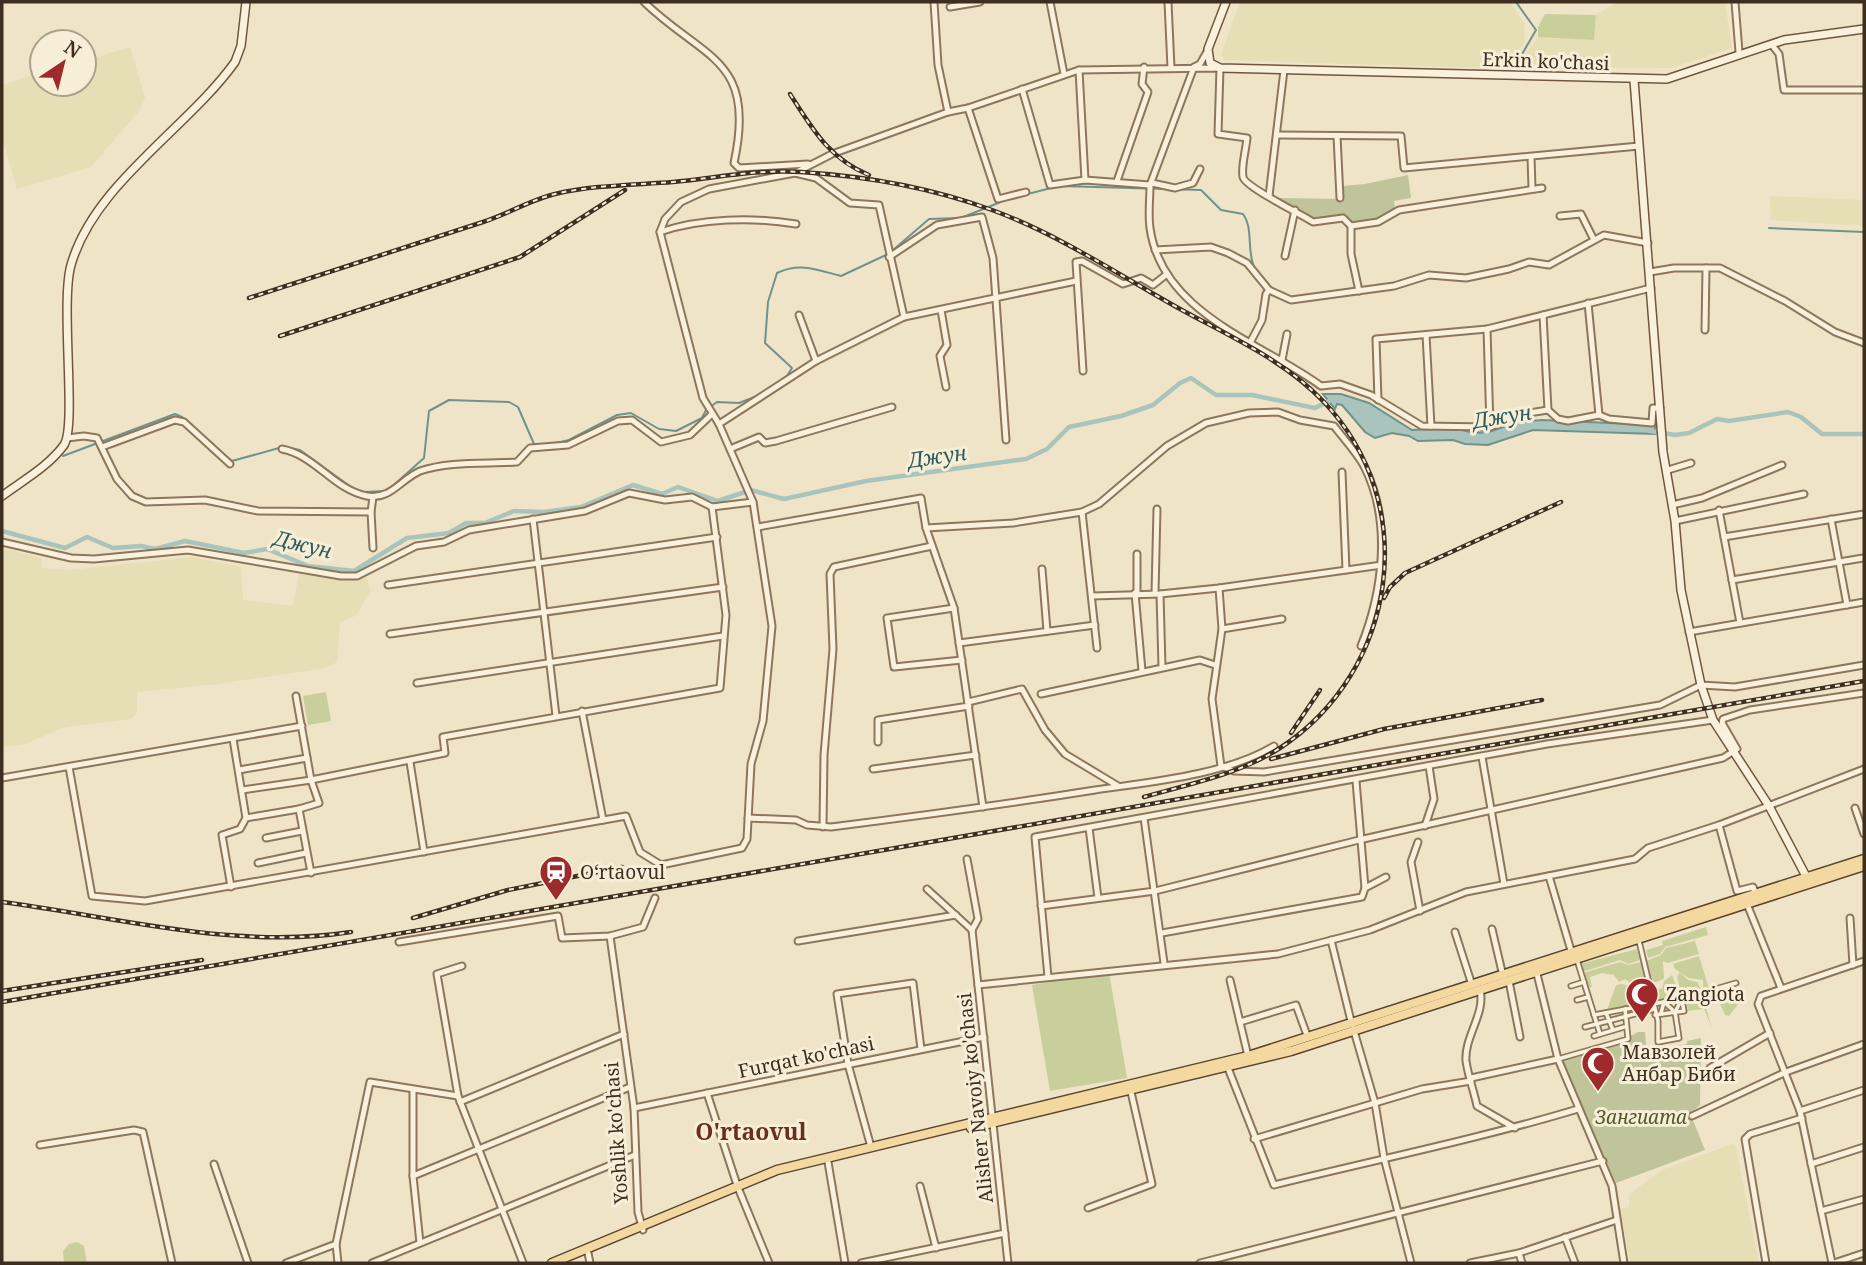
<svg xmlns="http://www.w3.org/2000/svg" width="1866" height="1265" viewBox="0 0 1866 1265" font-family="'Noto Serif',serif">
<rect width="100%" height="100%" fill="#f0e4c8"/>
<g fill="#e6deb5">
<polygon points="1240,2 1510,2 1524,23 1525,42 1507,69 1224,60 1221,54"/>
<polygon points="1618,2 1725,2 1732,48 1671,68 1516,67 1538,37 1594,40 1596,14"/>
<polygon points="130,47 145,98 139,111 91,167 17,189 2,138 2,85 42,73 42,84 84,84 84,61"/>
<polygon points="1770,196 1864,200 1864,226 1771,220"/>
<polygon points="2,548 42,558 42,568 70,570 191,557 241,567 243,600 293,606 299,574 351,579 366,577 371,590 357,615 340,623 337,662 326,668 218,684 137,692 137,713 131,719 65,727 25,744 2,747"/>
<polygon points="1735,1143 1759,1263 1630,1263 1620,1209 1629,1207 1629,1194 1662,1170"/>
</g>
<g fill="#c9cf9b">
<polygon points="1545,14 1596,15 1594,40 1538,37 1538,27"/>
<polygon points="326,692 331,721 308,725 303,696"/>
<polygon points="1706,927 1708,935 1665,947 1660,954 1648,958 1646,950 1663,945 1662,941"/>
<polygon points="1695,941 1699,954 1667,963 1663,961 1664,979 1651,984 1646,961 1661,955 1666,948"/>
<polygon points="1637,949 1640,960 1628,964 1620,960 1582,972 1580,964"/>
<polygon points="1699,956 1709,989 1703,991 1703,980 1689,978 1675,969 1673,964"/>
<polygon points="1620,962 1628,965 1642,962 1646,984 1637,982 1633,985 1625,979 1619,982 1614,975 1602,973 1590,977 1592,987 1588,988 1583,973"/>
<polygon points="1109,972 1127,1078 1050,1091 1032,985"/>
<polygon points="1680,972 1688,980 1697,982 1702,991 1682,997 1677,977"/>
<polygon points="1672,975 1681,997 1654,1002 1652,988 1662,989 1664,981"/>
<polygon points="1622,984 1632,987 1637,993 1647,989 1650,1003 1607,1010 1616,985"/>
<polygon points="1734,986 1739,1003 1729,1016 1725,1015 1719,1001 1706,1008 1712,1028 1704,1009 1688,1011 1686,1000"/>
<polygon points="77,1242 84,1246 87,1263 64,1263 63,1251 69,1244"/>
</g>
<g fill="#bfc49a">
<polygon points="1408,175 1411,198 1394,201 1395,209 1376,221 1353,224 1342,215 1314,220 1278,198 1342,199 1342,186 1365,184"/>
<polygon points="1638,1032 1645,1032 1646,1046 1658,1049 1660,1056 1666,1055 1665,1048 1687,1044 1687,1041 1701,1038 1700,1105 1690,1113 1705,1150 1616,1183 1559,1057 1625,1039"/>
</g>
<polygon fill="#a9c4bc" stroke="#6f938a" stroke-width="2" points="1323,394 1341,394 1369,403 1412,430 1454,428 1474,433 1489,432 1518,422 1542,420 1655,425 1655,434 1533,430 1488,445 1465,444 1453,440 1418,441 1409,436 1392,433 1375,438 1365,432 1342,405 1337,404 1335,409"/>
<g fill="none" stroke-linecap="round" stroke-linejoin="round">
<g stroke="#6f938a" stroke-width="2">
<polyline points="1514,68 1536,30 1516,2"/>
<path d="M1060 186 1201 190 1221 210 1243 214C1254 229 1246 252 1255 269"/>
<polyline points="1769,228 1864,232"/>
<polyline points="892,251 929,219 961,218 1008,199 1055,187"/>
<path d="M787 376 792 368 765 343 768 302 777 273C800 262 818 270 841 276L888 254"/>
<polyline points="552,444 569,440 617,415 631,413 659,429 676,431 702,418 706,410 717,402 739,403 757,396"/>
<polyline points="285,447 300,450 351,487"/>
<polyline points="63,456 175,414 182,417 219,450"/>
<polyline points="228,459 232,461 279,448"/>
<polyline points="362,492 387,491 424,458 429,411 449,400 509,402 518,407 534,444 543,444"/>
</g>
<g stroke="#a9c4bc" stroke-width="4.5">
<polyline points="1650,431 1675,435 1689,433 1717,419 1729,421 1788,412 1801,417 1822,434 1864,434"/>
<polyline points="2,531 65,548 87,537 113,548 141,546 155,549 185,541 244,553 267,549 308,566 354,571 407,538 449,533 466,523 485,523 514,511 544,512 581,507 633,485 662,494 678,487 718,501 751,490 784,499 866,481 1026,459 1047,449 1069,427 1121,416 1153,405 1180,383 1191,378 1216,395 1252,395 1315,408 1333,399"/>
</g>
<defs>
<g id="pedestrian">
<polyline points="1639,941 1658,1021 1658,1042 1679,1038 1675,1012 1682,999"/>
<polyline points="1577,960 1600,1034"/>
<polyline points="1571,986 1584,982"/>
<polyline points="1577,1000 1588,997"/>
<polyline points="1606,1013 1613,1030"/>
<polyline points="1661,1013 1664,1002 1675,1012"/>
<polyline points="1594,1015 1685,998 1736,983"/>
<polyline points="1655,1015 1684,1011 1682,1001"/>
<polyline points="1585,1027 1654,1009"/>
<polyline points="1594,1036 1624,1027"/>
<polyline points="1558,1059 1628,1039 1625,1009"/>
</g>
<g id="minor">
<path d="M644 2C704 60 757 58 734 163L739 168 808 164"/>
<polyline points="934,2 938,65 948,112"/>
<polyline points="1050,2 1064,74"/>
<polyline points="1168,2 1171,68"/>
<polyline points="1735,2 1739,52"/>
<polyline points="950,7 980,2"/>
<polyline points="1772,45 1779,54 1784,90 1864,90"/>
<polyline points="1079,70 1085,180"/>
<polyline points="1022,89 1050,185 1085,180 1150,185 1194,67 1200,64 1208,50"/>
<polyline points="968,108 998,199 1026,192"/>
<polyline points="1277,135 1401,136 1404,168 1639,146"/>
<polyline points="1337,136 1340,198"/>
<polyline points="1531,157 1532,188"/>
<path d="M795 173 832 154 948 112 968 108 1079 70 1220 68 1218 134 1247 138C1246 150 1241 166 1243 177 1245 187 1301 214 1313 222L1343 218 1351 226 1378 222 1399 210 1542 188"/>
<polyline points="1117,181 1148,92 1142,84 1144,67"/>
<polyline points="1152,183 1175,188 1193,183 1200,169"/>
<path d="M1150 185C1150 199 1148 214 1150 228 1162 314 1261 342 1321 386L1340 384 1371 395 1422 426 1490 427 1522 414 1548 410"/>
<polyline points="1269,196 1284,70"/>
<polyline points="1560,216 1581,214 1593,238"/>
<polyline points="1351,226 1351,254 1359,291"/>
<path d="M660 232C700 218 753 217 796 224"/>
<polyline points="1155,250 1211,247 1228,253 1247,263 1269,290 1291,300 1394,286 1429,275 1466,278 1509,269 1529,262 1549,265 1604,235 1648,243"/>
<polyline points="1285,256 1295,210"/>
<polyline points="889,257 937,225 982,217 993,258 1006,440"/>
<polyline points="1650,272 1674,268 1720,268 1785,301 1835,332 1864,343"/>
<polyline points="1588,303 1599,415"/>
<polyline points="941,310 947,345 940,356 946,387"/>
<polyline points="799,315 816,361"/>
<polyline points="1543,315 1548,410 1558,419 1568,421 1599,415 1609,419 1652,423 1653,408 1660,408"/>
<polyline points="1487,329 1490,427"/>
<polyline points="1705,330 1706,268"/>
<polyline points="1426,335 1431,426"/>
<polyline points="1251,341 1262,320 1266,294 1269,290"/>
<polyline points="1282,360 1287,334"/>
<polyline points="1083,371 1076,262 1082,261 1123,284 1141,278 1153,285 1167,274"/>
<polyline points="1378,400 1376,339 1487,329 1651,288"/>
<polyline points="719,424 816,361 904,317 1076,281"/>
<polyline points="67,438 84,436 97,438 117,479 132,496 146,502 205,500 258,511 371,512 373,497"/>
<polyline points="102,447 175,420 184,422 230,464"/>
<path d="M282 449C315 455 334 490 367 496 391 500 401 479 420 471 448 461 487 464 517 462L530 448 568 445 618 421 632 420 661 442 690 435 712 414"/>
<polyline points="730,449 759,437 765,443 776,441 892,407"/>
<polyline points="1668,470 1691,463"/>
<polyline points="1342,472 1346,570"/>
<polyline points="1672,505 1702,498 1782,465"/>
<polyline points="1719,510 1740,623"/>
<polyline points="371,512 373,548"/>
<polyline points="1082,512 1097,648"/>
<polyline points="533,519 556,716"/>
<polyline points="1831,519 1847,605"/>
<polyline points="1675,521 1804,494"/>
<polyline points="758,527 921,498 926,528 954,608 983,807"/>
<path d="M926 528 1013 523 1082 512 1099 504 1167 446 1206 423 1249 413 1278 412 1300 420 1334 426C1344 439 1356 452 1364 466 1392 521 1383 591 1361 646"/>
<polyline points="1724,537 1864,514"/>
<polyline points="2,542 71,558 94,559 188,550 341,576 357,576 416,546 444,542 469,530 585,511 629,493 665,500 692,497 712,507 753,502"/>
<polyline points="1042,569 1047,631"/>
<polyline points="1732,580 1863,558"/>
<polyline points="388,585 717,537"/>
<polyline points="1219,588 1222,629 1212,699 1221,766"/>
<polyline points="1135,593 1142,671"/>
<polyline points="1137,593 1137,554"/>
<polyline points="1155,593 1157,509"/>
<polyline points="1160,594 1162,667"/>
<polyline points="1092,596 1160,594 1219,588 1382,565"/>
<polyline points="954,608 887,618 894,667 962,660"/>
<polyline points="1222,629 1282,619"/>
<polyline points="1689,632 1864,602"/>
<polyline points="390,634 723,587"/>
<polyline points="959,643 1095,625"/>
<polyline points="417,683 723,636"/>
<polyline points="1041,694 1200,660 1215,665"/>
<polyline points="296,696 311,780 319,803 299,809 311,873"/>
<polyline points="968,702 1022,689 1045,730 1065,754 1118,786"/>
<polyline points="582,711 603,820"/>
<polyline points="233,739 246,818"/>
<polyline points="878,742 878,720 969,706"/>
<polyline points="1482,757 1504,884"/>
<polyline points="410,762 424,852"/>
<polyline points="1221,766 1234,771 1264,772 1660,705 1701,685 1735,687 1864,665"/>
<polyline points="69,767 92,896 145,901 626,816 640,852 661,865 742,848 747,839 751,764 763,721 772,626 753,502 719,424 703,398 660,232 665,219 681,202 709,189 795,173 816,178 850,203 879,205 904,317"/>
<polyline points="873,769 976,755"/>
<polyline points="239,770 307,758"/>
<polyline points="2,778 302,726"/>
<polyline points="242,790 311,780 445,753 443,737 720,688 726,615 712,507"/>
<polyline points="1855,808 1864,834"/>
<path d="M748 818 796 820 807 825 831 827C919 816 1007 804 1095 790 1150 782 1226 775 1274 746"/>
<polyline points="1144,818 1164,963"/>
<polyline points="1719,825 1737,891 1753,887 1756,894"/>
<polyline points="1425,826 1434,799 1429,766"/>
<polyline points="823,827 824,755 833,649 830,574 834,567 932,546"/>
<polyline points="1089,828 1098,898"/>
<polyline points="266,838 302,831"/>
<polyline points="1418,842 1411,862 1420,911"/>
<polyline points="967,859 978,919 972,930"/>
<polyline points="258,863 306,853"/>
<polyline points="1549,876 1572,954"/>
<polyline points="231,887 222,835 240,829 246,818 299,809"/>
<polyline points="1365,888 1386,877"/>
<polyline points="927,889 972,930"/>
<polyline points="1747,904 1781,988"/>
<polyline points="1041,906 1155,891 1359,840 1723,758 1737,749 1722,723 1723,719 1750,710 1864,693"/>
<polyline points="1850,918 1853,965"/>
<polyline points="1492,929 1503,976"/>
<polyline points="972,930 1008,1263"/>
<polyline points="1455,932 1472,985"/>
<polyline points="1162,933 1362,897 1365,888 1356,781"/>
<polyline points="610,936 634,1108 638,1212 643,1230"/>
<polyline points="1331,940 1352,1025"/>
<polyline points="798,941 956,915"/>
<polyline points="399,942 558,916 562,938 610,936 643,927 655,898"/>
<polyline points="462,966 437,974 458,1096 523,1263"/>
<polyline points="1536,970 1558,1059 1612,1186 1624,1263"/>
<polyline points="1048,977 1035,837 1547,744 1713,720"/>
<polyline points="1230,980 1248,1056"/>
<polyline points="1509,981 1520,1037"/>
<polyline points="978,985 1278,954 1370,930 1466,892 1635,859 1648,848 1719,825 1864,769"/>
<path d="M1480 990C1486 1013 1464 1037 1466 1061 1468 1076 1474 1091 1477 1106L1515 1128"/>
<polyline points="1240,1022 1296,1005 1308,1038"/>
<polyline points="1354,1031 1375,1103 1384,1158 1411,1263"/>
<path d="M1228 1068 1274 1185C1375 1160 1478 1139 1578 1109"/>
<polyline points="1710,1068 1770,1033"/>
<polyline points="1471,1078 1558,1059"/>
<polyline points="413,1090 413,1176 420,1243"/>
<polyline points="707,1093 737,1185"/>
<polyline points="460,1102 624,1034"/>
<polyline points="634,1108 984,1037"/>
<polyline points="1800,1111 1864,1090"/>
<polyline points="1692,1116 1786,1072 1864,1044"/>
<polyline points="1254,1139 1422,1089 1471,1081"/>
<polyline points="40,1145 134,1130 143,1132 172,1263"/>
<polyline points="871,1147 848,1064 837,994 913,983 921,1049"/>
<polyline points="828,1162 845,1263"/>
<polyline points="214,1164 248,1263"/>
<polyline points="1811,1164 1864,1147"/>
<polyline points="413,1176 630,1087"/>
<polyline points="920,1186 936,1248"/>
<polyline points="739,1190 769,1263"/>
<polyline points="1088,1208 1152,1184 1131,1092"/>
<polyline points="1821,1211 1864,1199"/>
<polyline points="1565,1237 1575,1263"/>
<polyline points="588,1253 590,1263"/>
<polyline points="1519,1253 1522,1263"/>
<polyline points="286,1263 336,1244"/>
<polyline points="338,1263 336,1244 370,1082 458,1096"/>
<polyline points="372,1263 635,1155"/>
<polyline points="861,1263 1005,1233"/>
<polyline points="1200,1263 1603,1161"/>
<polyline points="1470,1263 1519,1253 1617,1220"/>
<polyline points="1766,1263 1745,1139 1750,1134 1802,1118"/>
<polyline points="1832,1263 1800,1111 1758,1004 1761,996 1864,961"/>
<polyline points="1834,1263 1864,1253"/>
</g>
<g id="secondary">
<polyline points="1226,2 1208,49 1210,63 1220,68 1667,79 1784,40 1864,29"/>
<polyline points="1634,80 1663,452 1675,521 1681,590 1701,685 1713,720 1769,806 1808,880"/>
<path d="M2 496C22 481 49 466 64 445 77 426 60 304 71 265 94 184 187 129 235 62L241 46 246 2"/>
</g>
<g id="primary">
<polyline points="971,1128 1291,1051 1864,866"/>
<polyline points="552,1263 777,1170 1248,1056 1864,859"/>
</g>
</defs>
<use href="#pedestrian" stroke="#8d765c" stroke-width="7"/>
<use href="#minor" stroke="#8d765c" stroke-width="9"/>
<use href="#secondary" stroke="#6f573f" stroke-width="10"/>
<use href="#primary" stroke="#5b4430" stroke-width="11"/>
<use href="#pedestrian" stroke="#faf1dc" stroke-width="3.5"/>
<use href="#minor" stroke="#faf1dc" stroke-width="5"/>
<use href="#secondary" stroke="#faf1dc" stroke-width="7"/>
<use href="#primary" stroke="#f3d9a0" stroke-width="8"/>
<defs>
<g id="rail">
<path d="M790 94C812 128 829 159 869 175"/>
<path d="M249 298C327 273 405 247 483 222 508 214 530 200 555 194 593 185 634 185 673 182 715 178 759 169 801 172 865 176 932 188 992 210 1058 234 1119 275 1180 309 1229 336 1284 360 1323 401 1422 504 1398 671 1280 748 1240 774 1189 784 1144 797"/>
<polyline points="280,336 520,257 625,190"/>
<polyline points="1384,598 1390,587 1405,573 1561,502"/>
<polyline points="1291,733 1320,690"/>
<polyline points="1271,759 1384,729 1542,700"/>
<path d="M2 902C117 917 235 950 351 932"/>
<polyline points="413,918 508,890 622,867"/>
<polyline points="2,991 202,960"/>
<polyline points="2,1002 1864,681"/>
</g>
</defs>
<use href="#rail" stroke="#3d2e20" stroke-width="4.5"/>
<use href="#rail" stroke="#f7eed8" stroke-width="2" stroke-dasharray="5" stroke-linecap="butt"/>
</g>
<defs>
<symbol id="station-pin" viewBox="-11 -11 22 30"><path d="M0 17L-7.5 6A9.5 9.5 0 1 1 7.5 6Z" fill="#9e2a2b" stroke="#f7eed8"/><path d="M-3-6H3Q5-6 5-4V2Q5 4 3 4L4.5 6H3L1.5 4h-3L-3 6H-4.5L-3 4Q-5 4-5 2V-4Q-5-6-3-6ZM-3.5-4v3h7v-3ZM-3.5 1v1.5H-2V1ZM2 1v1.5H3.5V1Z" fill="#fff"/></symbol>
<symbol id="mosque-pin" viewBox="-11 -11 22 30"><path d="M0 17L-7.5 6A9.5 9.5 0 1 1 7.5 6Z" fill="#9e2a2b" stroke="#f7eed8"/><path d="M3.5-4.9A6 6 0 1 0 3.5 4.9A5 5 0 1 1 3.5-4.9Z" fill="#fff"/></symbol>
</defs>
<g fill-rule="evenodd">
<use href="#station-pin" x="537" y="853" width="38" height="52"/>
<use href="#mosque-pin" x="1623" y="975" width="38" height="52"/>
<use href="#mosque-pin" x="1579" y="1044" width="38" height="52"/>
</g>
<g text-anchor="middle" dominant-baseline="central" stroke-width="6" stroke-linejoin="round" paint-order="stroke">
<g font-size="19" fill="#3d2e20" stroke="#f7eed8">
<text transform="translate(1546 61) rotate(2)">Erkin ko'chasi</text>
<text transform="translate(806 1057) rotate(-12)">Furqat ko'chasi</text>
<text transform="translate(975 1098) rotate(-96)">Alisher Navoiy ko'chasi</text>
<text transform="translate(616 1133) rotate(-94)">Yoshlik ko'chasi</text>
</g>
<g font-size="19" fill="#3d2e20" stroke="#f7eed8" text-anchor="start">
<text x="580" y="872">Oʻrtaovul</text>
<text x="1666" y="994">Zangiota</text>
<text x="1622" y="1052">Мавзолей<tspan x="1622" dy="22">Анбар Биби</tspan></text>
</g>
<g font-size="19" font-style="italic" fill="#4d5a26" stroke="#f7eed8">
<text x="1641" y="1117">Зангиата</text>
</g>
<g font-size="21" font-style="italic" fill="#2f5d5a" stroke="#f7eed8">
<text transform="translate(1502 416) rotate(-9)">Джун</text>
<text transform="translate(937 456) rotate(-8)">Джун</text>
<text transform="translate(303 544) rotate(14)">Джун</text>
</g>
<g font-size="23" font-weight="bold" fill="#6b2e1e" stroke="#f7eed8">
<text x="751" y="1131">O'rtaovul</text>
</g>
</g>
<rect width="1866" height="1265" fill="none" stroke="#3d2e20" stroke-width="7"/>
<g transform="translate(63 63) rotate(35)"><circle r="33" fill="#f7eed8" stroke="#ada18e" stroke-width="2"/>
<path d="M0-5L12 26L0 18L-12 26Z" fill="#9e2a2b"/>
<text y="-10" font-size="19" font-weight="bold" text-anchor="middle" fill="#3d2e20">N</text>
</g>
</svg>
